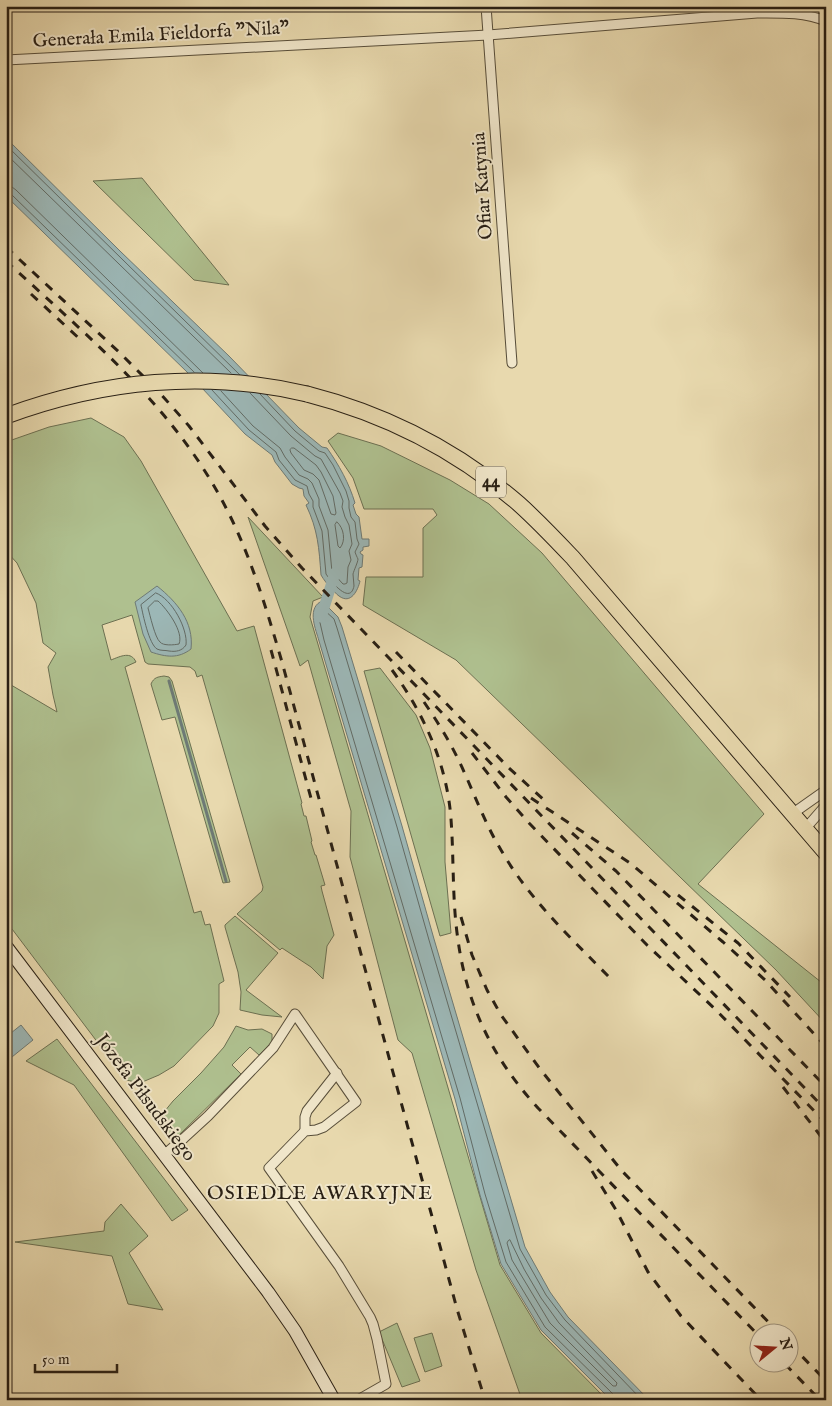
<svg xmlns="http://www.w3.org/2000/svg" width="832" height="1406" viewBox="0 0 832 1406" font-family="'IM FELL English',serif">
<rect width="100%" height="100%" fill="#e8d9ae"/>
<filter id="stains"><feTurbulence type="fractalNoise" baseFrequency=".004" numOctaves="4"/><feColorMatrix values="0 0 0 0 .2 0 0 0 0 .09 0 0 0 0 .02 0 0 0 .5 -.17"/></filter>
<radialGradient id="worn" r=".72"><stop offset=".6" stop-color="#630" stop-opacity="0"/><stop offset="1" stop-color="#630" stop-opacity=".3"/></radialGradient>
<g fill="#afc08f" stroke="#6c7052">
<polygon points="142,178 229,285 194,280 93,181"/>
<path d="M91 418 124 437 141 461 237 631 254 626 302 803 301 804 304 816H306L312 841 311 842 315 855H316L325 885 321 886 322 891 334 935 327 946 323 979 311 967 282 948 280 950 237 914 262 891 263 887 202 675 197 677 195 671 190 667 148 664 145 662 132 615 102 625 111 660C121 656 131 651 136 662L125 667 194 913 201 911 205 925 210 924 224 981 219 984V1013L213 1026 174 1066 159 1075 140 1083 126 1080 6 921V682L57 712 53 695 48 667 56 653 43 643 36 603 17 563 6 551V442L49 427Z"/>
<polygon points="338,433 381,446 450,480 489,504 542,553 764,814 698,884 826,986 826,1024 776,970 456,660 363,605 366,577 423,577 423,528 437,515 433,509 364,509 353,478 328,441"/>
<polygon points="248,517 323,597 313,601 310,617 500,1265 541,1333 607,1400 522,1400 476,1270 412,1053 398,1040 350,857 351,811 308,660 300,666"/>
<polygon points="380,668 416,715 430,748 445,807 445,862 451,933 440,936 364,671"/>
<path d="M164 676 169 677 172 681 230 882 223 883 175 717 162 720 151 684C154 677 158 677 164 676Z"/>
<polygon points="235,916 278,953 246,990 282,1017 262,1015 240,1010 241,992 238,972 225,927 225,925"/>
<polygon points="236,1026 248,1030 262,1029 272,1034 272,1042 259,1055 250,1047 232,1065 241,1074 173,1141 165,1133 161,1122 164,1112 173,1101 201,1073 224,1047"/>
<polygon points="57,1039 188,1210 172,1221 74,1085 26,1061"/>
<polygon points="121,1204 148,1236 129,1253 163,1310 128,1304 112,1256 15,1242 104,1231 105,1222"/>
<polygon points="397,1323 420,1381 402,1387 379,1332"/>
<polygon points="432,1333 442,1366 425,1372 414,1338"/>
</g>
<g fill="#9cb7b6" stroke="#6e7a75">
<path d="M6 138 120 251 229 356 299 428 322 447 327 448C339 465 349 483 355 503L353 505 356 514 359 517 362 539H369V546L363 547V550L360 552 361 554 363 555 362 567 359 568 358 580 360 581C358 590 351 605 339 596 336 594 333 590 331 588 327 584 324 580 321 575 319 548 318 530 306 505L309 503 304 496 303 489 299 488 292 484 275 462 272 455 245 434 187 372 6 196Z"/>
<path d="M157 586C177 602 194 622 191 649 178 659 166 657 151 652L143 634 135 602Z"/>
<path d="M320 602H323L338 617 342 627 402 826 434 939 525 1247 550 1292 568 1317 649 1400H611L541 1330 501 1264 480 1195 455 1099 319 641C316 630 307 610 320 602Z"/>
<polygon points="21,1025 33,1040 7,1061 6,1037"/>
</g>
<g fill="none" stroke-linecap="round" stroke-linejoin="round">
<g stroke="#626b65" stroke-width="1">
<polyline points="6,145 240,375"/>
<polyline points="6,154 231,373"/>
<polyline points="6,187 12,187 16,190 203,373"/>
<polyline points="6,193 12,195 194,372"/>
<path d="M212 390 249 430 276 452 279 460 295 480 307 486 309 494 313 501V507L322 531 326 574C330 580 350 606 354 586 354 582 353 578 353 574 354 570 358 562 358 559 357 557 356 555 355 552L359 544 357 539 355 522 351 517 349 508V501L346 491 333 465 325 453 319 451 295 431 260 394"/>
<polyline points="221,391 253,426 280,448 285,457 299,475 308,479 312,483 319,499 319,506 328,530 332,572 343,584 345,584 347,583 348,567 351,560 349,551 352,544 349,525 345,517 342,507 343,501 340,493 321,459 315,456 291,436 250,393"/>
<polygon points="292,448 294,448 316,465 321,472 333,496 336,513 335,515 331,514 319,480 313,474 304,470 291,453 290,450"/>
<path d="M337 522C344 528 346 541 340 548L338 546 335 525Z"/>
<path d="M156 593C172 599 188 629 186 645 182 651 176 652 169 651 165 650 161 651 157 649 149 644 143 615 141 605Z"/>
<path d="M155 601H158C167 609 184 632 179 644 174 645 163 646 160 642 155 638 150 615 148 608Z"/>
<polygon points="510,1240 524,1269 541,1298 559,1323 617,1383 616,1386 613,1386 550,1323 512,1260 507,1243 508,1241"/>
<polyline points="614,1400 613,1394 545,1327 506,1262 485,1194 460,1098 324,640 318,614 321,608 323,609 334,619 337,628 397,827 429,940 520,1249 546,1295 565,1320 642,1400"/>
</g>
<polyline stroke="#6e7a75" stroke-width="3" points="169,681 226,881"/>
<polyline stroke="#9cb7b6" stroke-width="11" points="321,617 335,573"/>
<defs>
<g id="street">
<polyline points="486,6 512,363"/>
<path d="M6 60 488 35 757 13C781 13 803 12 826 21"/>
<polyline points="792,814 826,790"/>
<polyline points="805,829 826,805"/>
<polyline points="305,1131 305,1117 307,1111 337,1073"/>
<polyline points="165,1154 184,1138 208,1116 273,1048 295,1014 356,1102 324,1127 316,1130 305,1131 269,1168 339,1266 370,1317 373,1324 377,1339 386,1384 358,1400"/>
</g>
<polyline id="secondary" points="6,946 268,1292 295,1331 334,1400"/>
<path id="primary" d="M307 394C385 414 458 451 519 504 538 521 555 539 573 558L826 853"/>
</defs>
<use href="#street" stroke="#584e3a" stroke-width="11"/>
<use href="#secondary" stroke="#281f14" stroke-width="14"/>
<use href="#primary" stroke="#281f14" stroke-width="17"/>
<use href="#street" stroke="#f0e6ca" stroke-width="9"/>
<use href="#secondary" stroke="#f0e6ca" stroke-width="12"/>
<use href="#primary" stroke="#e8d9ae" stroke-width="15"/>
<g stroke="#281f14" stroke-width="3" stroke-dasharray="9 9" stroke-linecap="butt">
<polyline points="6,247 120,353 159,392 189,426 265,526 302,568 826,1110"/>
<path d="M6 261C83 332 166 400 218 493 248 546 265 604 282 662L457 1309 485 1400"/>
<polyline points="31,294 83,342"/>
<polyline points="271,650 312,802"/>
<polyline points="396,652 509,768 544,800"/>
<path d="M392 670C424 714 447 764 451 819 454 859 452 900 458 940 467 1006 493 1059 538 1108L760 1337"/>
<path d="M424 702C437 721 449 740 459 761 473 790 484 822 501 850 529 899 570 937 609 977"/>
<polyline points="472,753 506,797 529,823 647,945 715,1009 826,1123"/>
<polyline points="531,798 630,863 723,942 765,980 826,1047"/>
<polyline points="572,833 616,871 826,1087"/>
<polyline points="678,895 738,943 790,997"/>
<polyline points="461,917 472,955 487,990 501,1015 540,1069 622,1171 780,1334"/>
<polyline points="783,1087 826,1143"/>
<polyline points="592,1171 616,1210 648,1272 681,1316 761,1400"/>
<polyline points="790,1344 826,1381"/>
<polyline points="785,1364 820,1400"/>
</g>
<defs>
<path id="primary-bridge" d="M6 416C103 380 206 370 307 394"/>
</defs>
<use href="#primary-bridge" stroke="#281f14" stroke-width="17" stroke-linecap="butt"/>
<use href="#primary-bridge" stroke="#e8d9ae" stroke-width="15"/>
</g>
<g text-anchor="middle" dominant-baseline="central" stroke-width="4" stroke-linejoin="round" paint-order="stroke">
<rect fill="#f0e6ca" stroke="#645b4b" stroke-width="1" x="476" y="466.5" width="30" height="31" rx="4"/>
<g font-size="18" font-weight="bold" fill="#281f14">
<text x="491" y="482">44</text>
</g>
<g font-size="19" fill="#281f14" stroke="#f0e6ca">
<text transform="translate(161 35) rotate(-3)">Generała Emila Fieldorfa "Nila"</text>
<text transform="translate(483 186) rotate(-94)">Ofiar Katynia</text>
<text transform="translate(145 1098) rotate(53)">Józefa Piłsudskiego</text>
</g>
<g font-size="20" letter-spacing="1" fill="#281f14" stroke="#f0e6ca">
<text x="320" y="1193">OSIEDLE AWARYJNE</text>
</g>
</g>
<rect width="832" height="1406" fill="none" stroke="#e8d9ae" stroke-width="25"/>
<rect x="8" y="8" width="817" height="1391" fill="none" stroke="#281f14" stroke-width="2.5"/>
<rect x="12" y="12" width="807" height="1381" fill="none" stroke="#281f14"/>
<g transform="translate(774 1348) rotate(72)"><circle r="24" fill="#f0e6ca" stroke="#a09681"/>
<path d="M0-4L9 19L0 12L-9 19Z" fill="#8f2418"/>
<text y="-8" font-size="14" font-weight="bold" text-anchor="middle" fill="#281f14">N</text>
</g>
<path d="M35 1364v8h82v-8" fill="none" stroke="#281f14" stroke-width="2.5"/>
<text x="42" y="1364" font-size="15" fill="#281f14" stroke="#f0e6ca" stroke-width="4" paint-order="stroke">50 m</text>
<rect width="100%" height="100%" filter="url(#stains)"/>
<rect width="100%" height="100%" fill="url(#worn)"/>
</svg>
